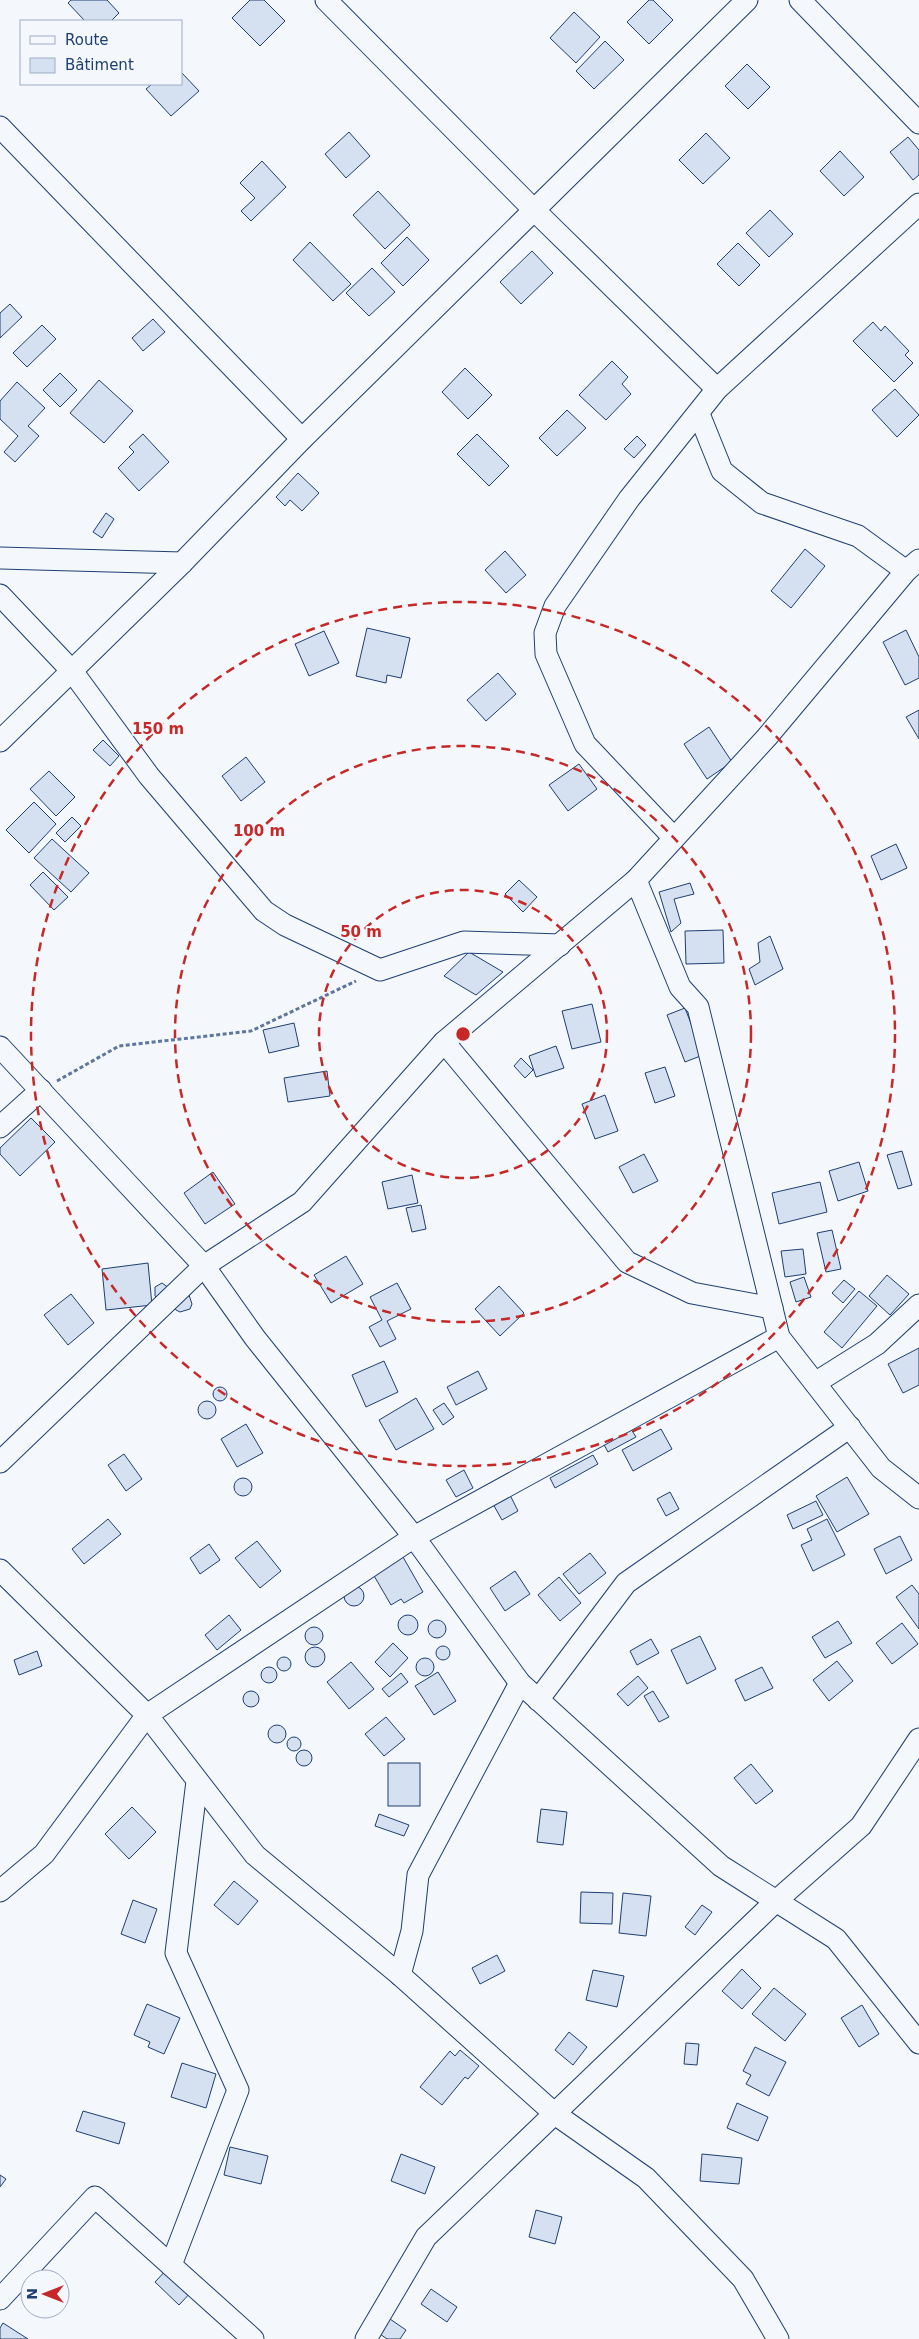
<svg xmlns="http://www.w3.org/2000/svg" width="919" height="2339" viewBox="0 0 919 2339" font-family="'DejaVu Sans',sans-serif">
<rect width="100%" height="100%" fill="#f4f7fb"/>
<g fill="#d5e0f0" stroke="#1d3f73">
<polygon points="71,0 107,0 119,13 111,21 85,21 68,3"/>
<polygon points="250,0 264,0 285,21 260,46 232,18"/>
<polygon points="649,0 653,0 673,20 649,44 627,22"/>
<polygon points="574,12 600,37 576,63 550,38"/>
<polygon points="605,41 624,60 594,89 576,71"/>
<polygon points="747,64 770,87 748,109 725,86"/>
<polygon points="181,72 199,91 171,116 146,89 152,84 181,84"/>
<polygon points="349,132 370,156 346,178 325,154"/>
<polygon points="706,133 730,158 703,184 679,160"/>
<polygon points="908,137 919,150 919,175 913,180 890,152"/>
<polygon points="840,151 864,177 844,196 820,171"/>
<polygon points="262,161 286,187 251,221 241,211 255,198 240,183"/>
<polygon points="378,191 410,225 385,249 353,215"/>
<polygon points="770,210 793,234 769,257 746,233"/>
<polygon points="407,237 429,260 403,286 381,263"/>
<polygon points="310,242 351,284 333,301 293,260"/>
<polygon points="738,243 760,265 739,286 717,264"/>
<polygon points="532,251 553,273 521,304 500,282"/>
<polygon points="372,268 395,292 369,316 346,293"/>
<polygon points="10,304 22,317 0,338 0,313"/>
<polygon points="153,319 165,332 143,351 132,338"/>
<polygon points="873,322 881,331 885,326 909,351 905,355 913,363 894,382 853,341"/>
<polygon points="42,325 56,339 27,367 13,353"/>
<polygon points="612,361 628,377 622,384 631,394 606,420 579,395"/>
<polygon points="465,368 492,395 468,419 442,392"/>
<polygon points="60,373 77,390 60,407 43,390"/>
<polygon points="99,380 133,411 104,443 70,413"/>
<polygon points="17,382 45,408 28,426 39,436 15,462 4,452 18,436 0,419 0,401"/>
<polygon points="895,389 919,415 897,437 872,410"/>
<polygon points="567,410 586,428 557,456 539,438"/>
<polygon points="143,434 169,462 139,491 118,468 134,452 129,447"/>
<polygon points="477,434 509,466 489,486 457,454"/>
<polygon points="637,436 646,445 634,458 624,449"/>
<polygon points="298,473 319,493 302,511 290,500 285,506 276,497"/>
<polygon points="106,513 114,519 102,538 93,532"/>
<polygon points="805,549 825,566 791,608 771,591"/>
<polygon points="505,551 526,575 506,593 485,570"/>
<polygon points="367,628 410,638 401,678 387,675 386,683 356,676"/>
<polygon points="906,630 919,657 919,678 905,685 883,642"/>
<polygon points="324,631 339,663 309,676 295,644"/>
<polygon points="498,673 516,694 486,721 467,700"/>
<polygon points="919,710 919,739 906,717"/>
<polygon points="709,727 732,762 707,779 684,744"/>
<polygon points="103,740 119,756 110,766 93,750"/>
<polygon points="246,757 265,782 241,801 222,776"/>
<polygon points="579,764 597,789 568,811 549,785"/>
<polygon points="49,771 75,797 56,816 30,789"/>
<polygon points="34,802 56,824 29,853 6,830"/>
<polygon points="72,817 81,826 65,842 56,833"/>
<polygon points="52,839 89,873 71,892 34,858"/>
<polygon points="896,844 907,868 881,880 871,856"/>
<polygon points="43,872 68,897 54,910 30,885"/>
<polygon points="519,880 537,897 523,912 505,894"/>
<polygon points="690,883 694,894 674,899 681,923 671,932 659,892"/>
<polygon points="723,930 724,963 686,964 685,931"/>
<polygon points="770,936 783,969 755,985 749,969 760,962 758,943"/>
<polygon points="469,952 503,972 476,995 444,976"/>
<polygon points="592,1004 601,1042 572,1049 562,1011"/>
<polygon points="685,1008 703,1055 685,1062 667,1015"/>
<polygon points="294,1023 299,1046 269,1053 263,1030"/>
<polygon points="556,1046 564,1068 536,1077 529,1056"/>
<polygon points="521,1058 533,1070 525,1078 514,1066"/>
<polygon points="665,1067 675,1096 655,1103 645,1073"/>
<polygon points="327,1071 330,1096 288,1102 284,1078"/>
<polygon points="605,1095 618,1131 595,1139 582,1104"/>
<polygon points="31,1118 55,1142 20,1176 0,1154 0,1148"/>
<polygon points="902,1151 912,1185 898,1189 887,1155"/>
<polygon points="644,1154 658,1181 633,1193 619,1167"/>
<polygon points="859,1162 868,1191 838,1201 829,1171"/>
<polygon points="213,1172 235,1204 205,1224 184,1193"/>
<polygon points="412,1175 418,1203 388,1209 382,1182"/>
<polygon points="820,1182 827,1212 779,1224 772,1193"/>
<polygon points="421,1205 426,1229 412,1232 406,1208"/>
<polygon points="832,1230 841,1269 826,1272 817,1233"/>
<polygon points="803,1249 806,1274 785,1277 781,1251"/>
<polygon points="346,1256 363,1284 331,1303 314,1275"/>
<polygon points="148,1263 152,1305 106,1310 102,1269"/>
<polygon points="887,1275 909,1294 890,1315 869,1296"/>
<polygon points="804,1277 811,1297 796,1302 790,1282"/>
<polygon points="844,1280 855,1289 843,1303 832,1293"/>
<polygon points="162,1283 169,1288 158,1299 155,1296 155,1287"/>
<polygon points="397,1283 411,1309 387,1321 396,1339 380,1347 369,1327 382,1320 370,1297"/>
<polygon points="499,1286 524,1313 500,1336 475,1309"/>
<polygon points="859,1291 877,1306 842,1348 824,1332"/>
<polygon points="71,1294 94,1323 68,1345 44,1315"/>
<polygon points="189,1295 192,1304 190,1309 180,1312 176,1310 173,1305"/>
<polygon points="919,1348 919,1385 903,1393 888,1364"/>
<polygon points="384,1361 398,1392 366,1407 352,1375"/>
<polygon points="478,1371 487,1389 456,1405 447,1387"/>
<circle cx="220" cy="1394" r="7"/>
<polygon points="416,1398 434,1429 396,1450 379,1420"/>
<circle cx="207" cy="1410" r="9"/>
<polygon points="444,1403 454,1417 443,1425 433,1410"/>
<polygon points="246,1424 263,1453 237,1467 221,1439"/>
<polygon points="629,1426 636,1437 608,1452 602,1441"/>
<polygon points="661,1429 672,1449 633,1471 622,1450"/>
<polygon points="124,1454 142,1479 126,1491 108,1465"/>
<polygon points="593,1455 598,1464 555,1488 550,1478"/>
<polygon points="464,1470 473,1488 456,1497 446,1480"/>
<polygon points="847,1477 869,1514 837,1532 816,1496"/>
<circle cx="243" cy="1487" r="9"/>
<polygon points="670,1492 679,1509 666,1516 657,1499"/>
<polygon points="510,1495 518,1511 502,1520 493,1504"/>
<polygon points="816,1501 823,1515 793,1529 787,1515"/>
<polygon points="108,1519 121,1534 84,1564 72,1549"/>
<polygon points="827,1519 845,1555 813,1571 801,1545 812,1540 807,1529"/>
<polygon points="900,1536 912,1560 886,1574 874,1549"/>
<polygon points="257,1541 281,1571 260,1588 235,1558"/>
<polygon points="209,1544 220,1560 200,1574 190,1558"/>
<polygon points="590,1553 606,1573 579,1594 563,1574"/>
<polygon points="403,1557 423,1592 404,1603 401,1599 391,1605 373,1574"/>
<polygon points="515,1571 530,1594 505,1611 490,1588"/>
<polygon points="559,1577 581,1603 560,1621 538,1595"/>
<polygon points="912,1585 919,1594 919,1629 896,1597"/>
<circle cx="354" cy="1596" r="10"/>
<polygon points="229,1615 241,1630 217,1650 205,1635"/>
<circle cx="408" cy="1625" r="10"/>
<circle cx="437" cy="1629" r="9"/>
<polygon points="838,1621 852,1643 825,1658 812,1637"/>
<polygon points="902,1623 918,1644 892,1664 876,1643"/>
<circle cx="314" cy="1636" r="9"/>
<polygon points="700,1636 716,1669 687,1684 671,1650"/>
<polygon points="651,1639 659,1653 637,1665 630,1651"/>
<polygon points="393,1643 408,1658 390,1677 375,1662"/>
<circle cx="443" cy="1653" r="7"/>
<circle cx="315" cy="1657" r="10"/>
<polygon points="37,1651 42,1666 19,1675 14,1660"/>
<circle cx="284" cy="1664" r="7"/>
<circle cx="425" cy="1667" r="9"/>
<polygon points="837,1661 853,1681 829,1701 813,1680"/>
<polygon points="351,1662 374,1689 349,1709 327,1682"/>
<polygon points="762,1667 773,1688 745,1701 735,1680"/>
<circle cx="269" cy="1675" r="8"/>
<polygon points="438,1672 456,1701 434,1715 415,1686"/>
<polygon points="401,1673 408,1682 389,1697 382,1689"/>
<polygon points="638,1676 648,1688 628,1706 617,1694"/>
<polygon points="653,1691 669,1717 659,1722 644,1696"/>
<circle cx="251" cy="1699" r="8"/>
<polygon points="386,1717 405,1739 384,1756 365,1734"/>
<circle cx="277" cy="1734" r="9"/>
<circle cx="294" cy="1744" r="7"/>
<circle cx="304" cy="1758" r="8"/>
<rect x="388" y="1763" width="32" height="43"/>
<polygon points="751,1764 773,1791 756,1804 734,1778"/>
<polygon points="132,1807 156,1832 129,1859 105,1834"/>
<polygon points="541,1809 567,1812 563,1845 537,1842"/>
<polygon points="379,1814 409,1825 404,1836 375,1826"/>
<polygon points="234,1881 258,1901 238,1925 214,1905"/>
<polygon points="581,1892 613,1893 612,1924 580,1923"/>
<polygon points="623,1893 651,1896 646,1936 619,1933"/>
<polygon points="133,1900 157,1909 145,1943 121,1934"/>
<polygon points="702,1905 712,1912 695,1935 685,1927"/>
<polygon points="497,1955 505,1971 480,1984 472,1968"/>
<polygon points="742,1969 761,1988 742,2009 722,1991"/>
<polygon points="593,1970 624,1976 617,2007 586,2000"/>
<polygon points="774,1988 806,2014 785,2041 752,2014"/>
<polygon points="147,2004 180,2018 164,2054 148,2047 150,2042 134,2035"/>
<polygon points="862,2005 879,2034 859,2047 841,2018"/>
<polygon points="569,2032 587,2047 573,2065 555,2050"/>
<polygon points="686,2043 699,2044 697,2065 684,2064"/>
<polygon points="755,2047 786,2062 769,2096 746,2084 751,2075 743,2071"/>
<polygon points="460,2050 479,2066 468,2079 465,2077 442,2105 420,2087 450,2051 455,2056"/>
<polygon points="182,2063 216,2074 206,2108 171,2097"/>
<polygon points="737,2103 768,2117 758,2141 727,2128"/>
<polygon points="83,2111 125,2123 119,2144 76,2131"/>
<polygon points="230,2147 268,2156 261,2184 224,2175"/>
<polygon points="401,2154 435,2167 425,2194 391,2181"/>
<polygon points="702,2154 742,2158 739,2184 700,2181"/>
<polygon points="0,2175 6,2179 0,2187"/>
<polygon points="536,2210 562,2217 555,2244 529,2237"/>
<polygon points="169,2267 193,2290 179,2305 155,2282"/>
<polygon points="431,2289 457,2307 447,2322 421,2304"/>
<polygon points="390,2319 406,2330 400,2339 387,2339 380,2334"/>
<polygon points="3,2323 28,2339 0,2339 0,2328"/>
</g>
<g fill="none" stroke-linecap="round" stroke-linejoin="round">
<defs>
<g id="minor">
<polyline points="326,0 534,210 717,389"/>
<polyline points="800,0 919,123"/>
<polyline points="0,127 302,439"/>
<polyline points="699,414 722,471 762,503 858,536 906,571"/>
<polyline points="0,558 182,563"/>
<polyline points="0,595 72,671 149,776 264,911 285,925 380,970 464,942 560,945"/>
<polyline points="0,741 182,563 302,439 747,0"/>
<polyline points="674,838 585,744 546,654 545,633 555,606 629,499 717,389 919,204"/>
<polyline points="636,880 680,987 698,1007 779,1337 881,1468 919,1498"/>
<polyline points="444,1042 627,1262 692,1293 772,1308"/>
<polyline points="0,1047 204,1266 255,1338 414,1537 520,1683 721,1866 836,1939 919,2043"/>
<polyline points="0,1127 41,1090"/>
<polyline points="815,1383 877,1344 919,1305"/>
<polyline points="0,1462 204,1266 302,1202 444,1042 636,880 767,737 906,571 919,560"/>
<polyline points="0,1570 147,1715 255,1855 400,1975 555,2114 646,2178 743,2279 778,2339"/>
<polyline points="538,1700 626,1583 850,1427"/>
<polyline points="0,1891 44,1854 147,1715 414,1537 779,1337"/>
<polyline points="400,1975 412,1931 418,1875 520,1683"/>
<polyline points="171,2265 238,2090 176,1953 197,1781"/>
<polyline points="0,2299 95,2197 253,2339"/>
<polyline points="366,2339 426,2237 776,1901 861,1826 919,1739"/>
</g>
</defs>
<use href="#minor" stroke="#1d3f73" stroke-width="23"/>
<polyline stroke="#5e769c" stroke-width="3" stroke-dasharray="4 2.5" stroke-linecap="butt" points="57,1081 119,1046 251,1031 356,981"/>
<use href="#minor" stroke="#f4f7fb" stroke-width="21"/>
</g>
<g fill="none" stroke="#c62828" stroke-width="2.5" stroke-dasharray="9 6">
<circle cx="463" cy="1034" r="144"/>
<circle cx="463" cy="1034" r="288"/>
<circle cx="463" cy="1034" r="432"/>
</g>
<circle cx="463" cy="1034" r="8" fill="#c62828" stroke="#f4f7fb" stroke-width="2.5"/>
<g font-size="15" text-anchor="middle" font-weight="bold" fill="#c62828" stroke="#f4f7fb" stroke-width="4" stroke-linejoin="round" paint-order="stroke">
<text x="158" y="734">150 m</text>
<text x="259" y="836">100 m</text>
<text x="361" y="937">50 m</text>
</g>
<rect x="20" y="20" width="162" height="65" fill="#f4f7fb" stroke="#9eadc5"/>
<rect x="30" y="36" width="25" height="8" fill="#f4f7fb" stroke="#9eadc5"/>
<text x="65" y="45" font-size="15" fill="#1d3f73">Route</text>
<rect x="30" y="58" width="25" height="15" fill="#d5e0f0" stroke="#9eadc5"/>
<text x="65" y="70" font-size="15" fill="#1d3f73">Bâtiment</text>
<g transform="translate(45 2294) rotate(270)"><circle r="24" fill="#f4f7fb" stroke="#9eadc5"/>
<path d="M0-4L9 19L0 12L-9 19Z" fill="#c62828"/>
<text y="-8" font-size="14" font-weight="bold" text-anchor="middle" fill="#1d3f73">N</text>
</g>
</svg>
